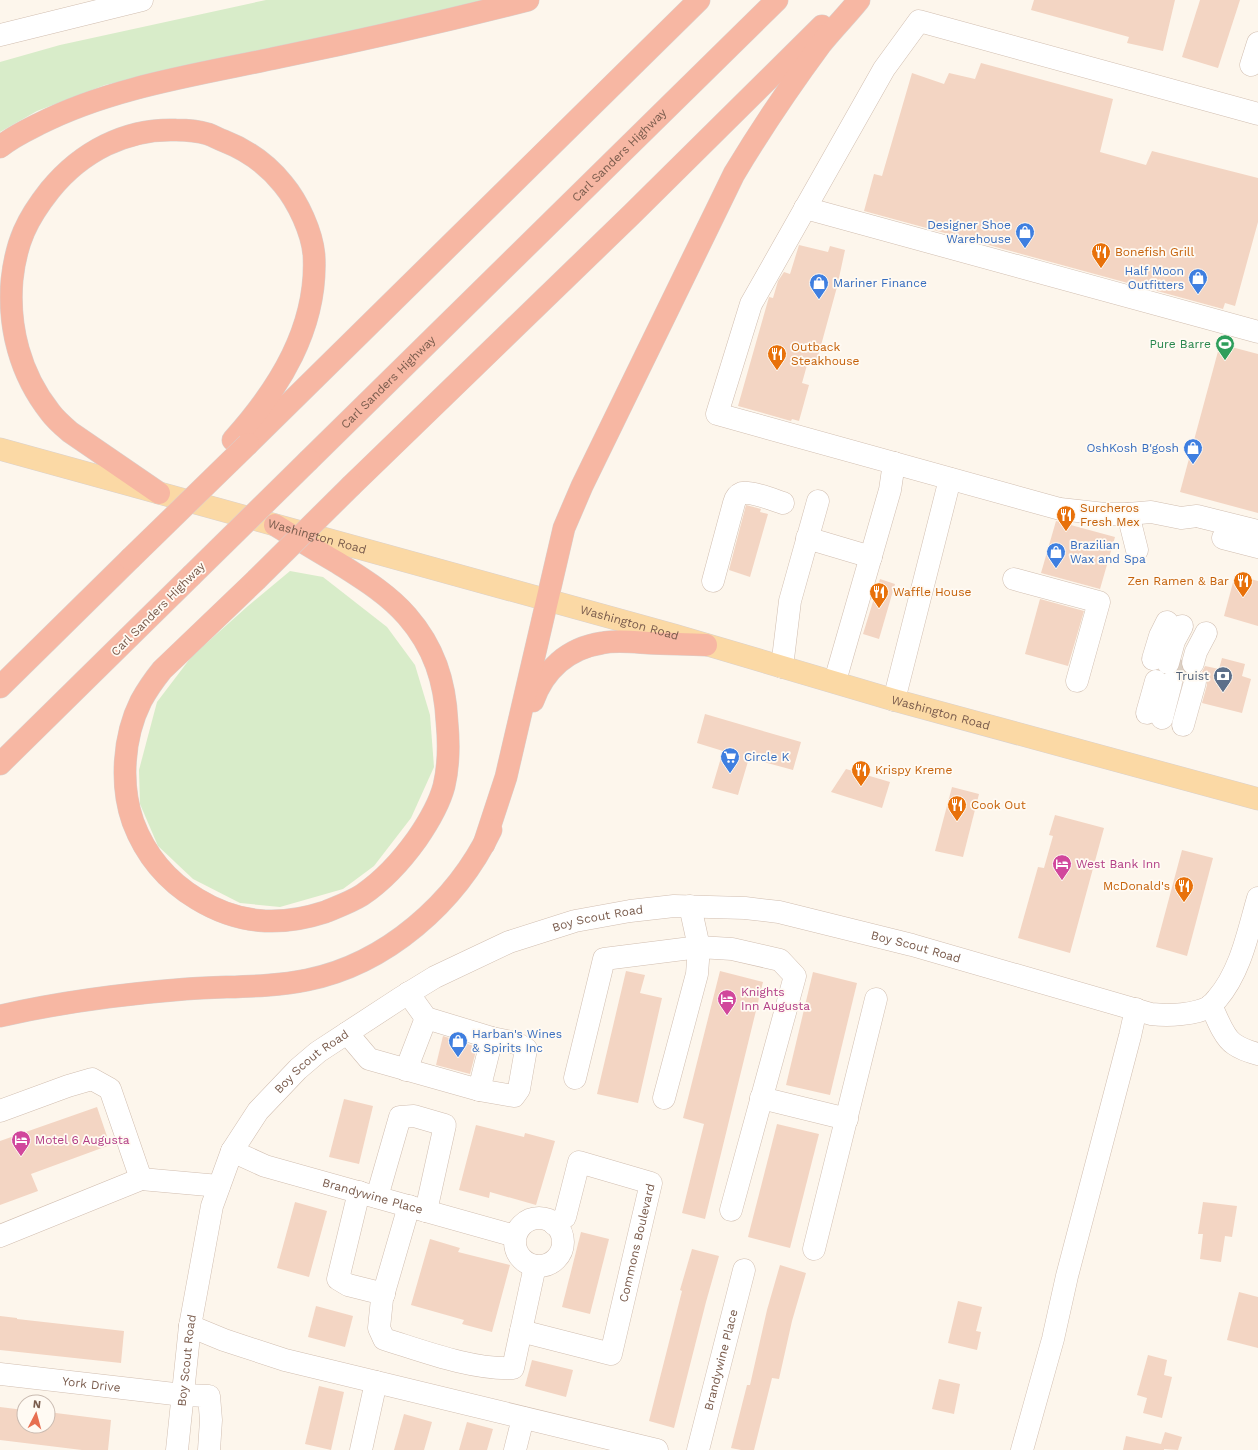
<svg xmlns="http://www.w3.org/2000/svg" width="1258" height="1450" viewBox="0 0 1258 1450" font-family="'Work Sans',sans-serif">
<rect width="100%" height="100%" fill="#fdf6ec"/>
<g fill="#d8ecc9">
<polygon points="266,0 510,0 339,34 105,85 37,111 0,132 0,62 60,45"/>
<polygon points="290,571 323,577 387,627 415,665 430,715 434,767 411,818 374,866 343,889 280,907 240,903 193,879 158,846 140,804 139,770 157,702 192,656 248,606"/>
</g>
<g fill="#f3d5c3">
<polygon points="1034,0 1175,0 1163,51 1127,43 1129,37 1031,10"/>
<polygon points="1200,0 1240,0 1218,68 1182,57"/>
<polygon points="981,63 1113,99 1100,152 1146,165 1152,151 1258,178 1258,222 1235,306 1225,303 1223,309 864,211 874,174 882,176 912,73 944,84 949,73 975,79"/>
<polygon points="799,245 828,252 830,246 845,250 837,287 817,360 809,358 802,383 809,385 799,421 792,419 791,421 738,406 769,297 773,298 778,281 784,272 790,274"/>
<polygon points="1220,344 1258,354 1258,513 1180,492"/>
<polygon points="746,505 761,509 760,512 768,514 750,577 729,570"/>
<polygon points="1056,521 1115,537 1100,589 1041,573"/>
<polygon points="1235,575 1258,581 1258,626 1224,616"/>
<polygon points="880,579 895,584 879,639 863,634"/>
<polygon points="1040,599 1084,611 1068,666 1025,654"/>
<polygon points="1222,658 1245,664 1242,676 1251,679 1242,713 1202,703 1207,685 1207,679 1202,672 1205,666 1219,669"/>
<polygon points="1181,663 1181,667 1186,673 1183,679 1180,674 1176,672"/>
<polygon points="705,714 801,742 793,770 749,758 738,795 712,788 723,751 697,743"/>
<polygon points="846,769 890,782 882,808 831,792"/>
<polygon points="952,787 979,794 963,857 935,851"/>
<polygon points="1055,815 1104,828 1070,953 1018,938 1038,867 1044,868 1053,836 1049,835"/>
<polygon points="1182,850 1213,858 1187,956 1156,947"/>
<polygon points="626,971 645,975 640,993 662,998 638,1103 597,1094"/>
<polygon points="720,971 763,982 705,1219 682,1213 704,1124 683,1118"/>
<polygon points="813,972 857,983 830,1095 786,1085"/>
<polygon points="443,1036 477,1047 470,1074 436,1065"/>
<polygon points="344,1099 373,1106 359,1164 329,1157"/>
<polygon points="97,1107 110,1145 31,1174 38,1191 0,1205 0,1141"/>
<polygon points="777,1124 819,1134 790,1248 748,1237"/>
<polygon points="476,1125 524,1137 525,1133 555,1141 536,1205 490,1192 489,1198 459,1190"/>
<polygon points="295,1202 327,1211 309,1277 277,1268"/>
<polygon points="1203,1202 1237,1206 1232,1237 1225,1236 1221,1262 1200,1259 1203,1234 1198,1234"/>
<polygon points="581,1232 609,1239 590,1314 562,1307"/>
<polygon points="430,1239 460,1248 458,1252 510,1265 492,1332 462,1324 464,1320 411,1305"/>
<polygon points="692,1249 719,1256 706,1302 674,1428 649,1421 682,1291 680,1290"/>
<polygon points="780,1265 806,1273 792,1321 779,1379 772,1378 754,1450 741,1450 731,1448 747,1385 750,1385 767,1310"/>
<polygon points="1239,1292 1258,1297 1258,1348 1227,1340"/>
<polygon points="958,1301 982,1307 976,1331 981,1332 977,1350 948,1343"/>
<polygon points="316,1306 353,1316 345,1347 308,1337"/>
<polygon points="0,1316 17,1318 17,1319 124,1331 121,1363 0,1350"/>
<polygon points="1148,1355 1167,1360 1164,1375 1172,1377 1162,1418 1143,1413 1147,1398 1137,1395"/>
<polygon points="532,1360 573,1370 566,1397 525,1386"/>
<polygon points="939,1379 960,1384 954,1414 932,1409"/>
<polygon points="319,1386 344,1392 331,1450 305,1444"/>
<polygon points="0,1407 24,1410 24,1426 48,1426 48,1412 111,1420 108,1450 82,1450 0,1440"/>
<polygon points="404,1414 432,1422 424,1450 394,1450"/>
<polygon points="467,1422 493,1429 487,1450 459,1450"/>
<polygon points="1165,1432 1182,1437 1178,1450 1164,1449 1164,1450 1123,1450 1126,1436 1161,1444"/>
</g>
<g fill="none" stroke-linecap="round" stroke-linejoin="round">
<polyline stroke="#dcd0c4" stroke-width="22" stroke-dasharray="22 11" stroke-linecap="butt" points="1180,681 1186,661"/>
<defs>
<g id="minor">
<polyline points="0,35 142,0"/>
<polyline points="1251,65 1258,43"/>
<polyline points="1258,114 919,21 884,69 751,304 717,414 1060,509 1105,514 1128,514 1151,512 1181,518 1197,516 1258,531"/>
<polyline points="805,208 1258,332"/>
<polyline points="1128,514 1137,550"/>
<polyline points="807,538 871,557"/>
<polyline points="1223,538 1258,547"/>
<polyline points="1014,579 1099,602 1077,681"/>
<path d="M713 581 734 503C735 499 737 495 742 493 751 491 774 500 783 503"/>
<polyline points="1153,659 1160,636 1167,622"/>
<polyline points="1168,663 1174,641 1182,626"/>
<polyline points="1193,663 1196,652 1206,633"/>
<polyline points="782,667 790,601 818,501"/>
<polyline points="835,681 890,490 894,463"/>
<polyline points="894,700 950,479"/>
<polyline points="1147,713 1156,681"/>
<polyline points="1162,718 1171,683"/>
<polyline points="1183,725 1195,682"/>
<path d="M1211 1005C1216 1016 1224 1038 1234 1044 1241 1049 1250 1052 1258 1054"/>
<polyline points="347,1033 369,1059 479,1090 492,1038 426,1018 408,993"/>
<polyline points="406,1070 426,1018"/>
<polyline points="575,1078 604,959 699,947 690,906"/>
<polyline points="479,1090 514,1096 519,1089 526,1049 516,1043 492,1038"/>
<polyline points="664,1098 697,974 699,947 732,949 780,960 795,976 731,1210"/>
<polyline points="761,1098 847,1119"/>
<polyline points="0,1111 68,1086 92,1079 110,1089 141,1179"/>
<path id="s1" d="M232 1151 265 1166 515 1236"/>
<polyline points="359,1192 338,1279 348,1285 384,1294"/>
<polyline points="377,1197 400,1117 414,1116 445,1125 426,1211"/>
<path d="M409 1206 382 1299 379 1328 384 1339C423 1351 472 1370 513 1368L535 1266"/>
<circle cx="539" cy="1242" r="24"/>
<polyline points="0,1236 141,1179 219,1186"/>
<polyline points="814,1249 876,999"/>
<polyline points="190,1326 224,1340 285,1360 657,1450"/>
<path id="s2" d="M521 1331 611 1354 651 1183 579 1162 565 1217 554 1224"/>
<path id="s3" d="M0 1374 183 1395 209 1396 211 1420 209 1450"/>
<path id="s4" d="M177 1450 190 1326 212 1206 232 1151 258 1111 298 1069 318 1052 399 999 435 977 509 942 575 921 630 911 674 906 745 908 779 912 912 945 1151 1014C1168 1016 1196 1015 1211 1006 1213 1004 1215 1001 1217 999 1241 971 1248 932 1258 898"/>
<polyline points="361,1450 376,1382"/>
<polyline points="515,1450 523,1418"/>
<path id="s5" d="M698 1450 744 1270"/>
<polyline points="1022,1450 1053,1339 1067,1276 1130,1036 1136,1009"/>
</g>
<g id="major">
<path id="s6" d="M0 449 674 635 894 700 1258 799"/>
</g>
<g id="highway">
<path d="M0 147C12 137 25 131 39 124 111 87 201 74 280 57 363 40 446 21 528 0"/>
<polyline points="248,444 699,0"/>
<path id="s7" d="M309 460 777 0"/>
<polyline points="352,485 632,214 822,26"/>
<path d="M159 493 70 432C63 426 55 419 50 412 20 374 8 327 12 280 16 242 27 219 50 190 81 152 126 128 176 130 187 130 198 131 208 134 214 136 218 139 224 141 247 150 267 164 283 184 298 202 312 232 314 255 318 327 279 389 233 440"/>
<path d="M256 580 162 670C154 680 147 690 141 701 123 737 120 785 133 822 145 854 167 881 197 899 238 924 279 927 325 912 337 907 351 902 362 895 384 880 402 860 417 839 428 823 439 805 444 786 449 765 449 743 447 722 445 681 434 647 407 616 388 594 363 579 338 563 317 551 296 538 275 525"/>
<polyline points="0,687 130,559"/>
<path d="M533 701C544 670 568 648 602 643 616 640 633 642 648 643 667 644 686 644 706 645"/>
<polyline points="0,764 191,576"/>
<path d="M484 844 506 777 564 528 582 486 734 174C761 129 790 86 821 44 833 29 847 15 859 0"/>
<path d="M0 1016C61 1002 123 994 186 989 226 986 268 988 307 980 386 964 456 903 491 830"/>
</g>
</defs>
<use href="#minor" stroke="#d1beb0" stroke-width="23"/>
<use href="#major" stroke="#dad1cd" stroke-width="23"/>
<use href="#highway" stroke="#dad1cd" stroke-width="23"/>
<use href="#minor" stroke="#fff" stroke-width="22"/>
<use href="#major" stroke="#fbd9a5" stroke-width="22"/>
<use href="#highway" stroke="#f7b7a3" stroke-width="22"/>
<defs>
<g id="highway-bridge">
<polyline points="130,559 248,444"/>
<polyline points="191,576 309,460"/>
<polyline points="256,580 352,485"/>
</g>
</defs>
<use href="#highway-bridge" stroke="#dad1cd" stroke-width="23" stroke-linecap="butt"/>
<use href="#highway-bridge" stroke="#f7b7a3" stroke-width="22"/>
</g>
<defs>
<symbol id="shop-pin" viewBox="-11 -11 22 30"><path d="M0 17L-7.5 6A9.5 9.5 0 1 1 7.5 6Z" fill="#3f7fe0" stroke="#fffaf3"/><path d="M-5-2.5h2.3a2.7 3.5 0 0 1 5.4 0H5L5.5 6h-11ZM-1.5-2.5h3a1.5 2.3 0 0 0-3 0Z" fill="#fff"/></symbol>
<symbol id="restaurant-pin" viewBox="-11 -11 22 30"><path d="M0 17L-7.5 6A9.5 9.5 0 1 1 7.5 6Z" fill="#e8710a" stroke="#fffaf3"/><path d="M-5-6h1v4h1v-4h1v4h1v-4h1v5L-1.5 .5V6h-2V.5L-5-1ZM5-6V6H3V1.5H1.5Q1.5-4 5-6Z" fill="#fff"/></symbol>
<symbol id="stadium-pin" viewBox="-11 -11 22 30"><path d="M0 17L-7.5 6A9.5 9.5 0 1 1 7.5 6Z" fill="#2e9e5b" stroke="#fffaf3"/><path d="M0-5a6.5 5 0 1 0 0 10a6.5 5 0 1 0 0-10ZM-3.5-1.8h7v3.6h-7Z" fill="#fff"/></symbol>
<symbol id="bank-pin" viewBox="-11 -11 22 30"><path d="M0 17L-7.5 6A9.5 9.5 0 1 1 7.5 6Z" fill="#5c6f8a" stroke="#fffaf3"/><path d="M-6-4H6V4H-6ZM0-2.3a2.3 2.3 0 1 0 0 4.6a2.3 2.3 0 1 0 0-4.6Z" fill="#fff"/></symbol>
<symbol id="supermarket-pin" viewBox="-11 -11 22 30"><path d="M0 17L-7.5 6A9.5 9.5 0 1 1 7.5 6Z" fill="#3f7fe0" stroke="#fffaf3"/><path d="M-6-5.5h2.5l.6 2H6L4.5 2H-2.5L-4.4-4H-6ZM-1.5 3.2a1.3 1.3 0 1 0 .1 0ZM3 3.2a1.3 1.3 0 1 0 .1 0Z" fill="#fff"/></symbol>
<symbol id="hotel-pin" viewBox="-11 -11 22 30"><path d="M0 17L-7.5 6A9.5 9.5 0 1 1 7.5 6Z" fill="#d1479c" stroke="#fffaf3"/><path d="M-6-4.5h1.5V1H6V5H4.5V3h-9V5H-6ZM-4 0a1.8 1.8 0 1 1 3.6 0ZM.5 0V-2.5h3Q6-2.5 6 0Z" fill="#fff"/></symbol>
</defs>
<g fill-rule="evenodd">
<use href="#shop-pin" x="1014" y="221" width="22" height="30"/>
<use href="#restaurant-pin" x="1090" y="241" width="22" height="30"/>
<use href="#shop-pin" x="1187" y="267" width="22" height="30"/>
<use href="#shop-pin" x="808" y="272" width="22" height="30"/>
<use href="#stadium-pin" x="1214" y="333" width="22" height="30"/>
<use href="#restaurant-pin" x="766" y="343" width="22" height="30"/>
<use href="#shop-pin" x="1182" y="437" width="22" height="30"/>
<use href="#restaurant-pin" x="1055" y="504" width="22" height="30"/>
<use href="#shop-pin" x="1045" y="541" width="22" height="30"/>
<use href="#restaurant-pin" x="1232" y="570" width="22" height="30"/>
<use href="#restaurant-pin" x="868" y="581" width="22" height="30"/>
<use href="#bank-pin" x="1212" y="665" width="22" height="30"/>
<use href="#supermarket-pin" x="719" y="746" width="22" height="30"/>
<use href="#restaurant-pin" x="850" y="759" width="22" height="30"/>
<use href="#restaurant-pin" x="946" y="794" width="22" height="30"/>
<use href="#hotel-pin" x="1051" y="853" width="22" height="30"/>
<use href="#restaurant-pin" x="1173" y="875" width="22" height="30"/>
<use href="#hotel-pin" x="716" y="988" width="22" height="30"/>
<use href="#shop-pin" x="447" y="1030" width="22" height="30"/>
<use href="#hotel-pin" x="10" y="1129" width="22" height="30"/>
</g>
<g text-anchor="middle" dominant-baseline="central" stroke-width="3.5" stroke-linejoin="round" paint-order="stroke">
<g font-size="12" fill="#7a5c4d" stroke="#fffaf3">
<text stroke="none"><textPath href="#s7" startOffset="435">Carl Sanders Highway</textPath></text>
<text stroke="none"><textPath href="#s7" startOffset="111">Carl Sanders Highway</textPath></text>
<text stroke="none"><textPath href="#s6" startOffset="329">Washington Road</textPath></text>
<text transform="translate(158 609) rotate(-45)">Carl Sanders Highway</text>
<text stroke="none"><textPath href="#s6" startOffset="653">Washington Road</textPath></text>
<text stroke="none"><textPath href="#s6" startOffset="977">Washington Road</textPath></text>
<text stroke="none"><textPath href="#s4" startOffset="750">Boy Scout Road</textPath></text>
<text stroke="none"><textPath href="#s4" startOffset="1074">Boy Scout Road</textPath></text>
<text stroke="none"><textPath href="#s4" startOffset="426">Boy Scout Road</textPath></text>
<text stroke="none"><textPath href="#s1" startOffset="148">Brandywine Place</textPath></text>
<text stroke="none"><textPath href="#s2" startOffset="207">Commons Boulevard</textPath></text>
<text stroke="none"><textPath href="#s5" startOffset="93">Brandywine Place</textPath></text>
<text stroke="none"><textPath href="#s4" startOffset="90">Boy Scout Road</textPath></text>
<text stroke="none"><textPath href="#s3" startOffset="92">York Drive</textPath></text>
</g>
<g font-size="12" fill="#366cbe" stroke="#fffaf3" text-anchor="start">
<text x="1011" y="225" text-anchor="end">Designer Shoe<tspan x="1011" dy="14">Warehouse</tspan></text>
<text x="1184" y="271" text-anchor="end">Half Moon<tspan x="1184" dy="14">Outfitters</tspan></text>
<text x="833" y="283">Mariner Finance</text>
<text x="1179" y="448" text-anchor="end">OshKosh B'gosh</text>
<text x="1070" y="545">Brazilian<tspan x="1070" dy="14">Wax and Spa</tspan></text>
<text x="744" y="757">Circle K</text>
<text x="472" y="1034">Harban's Wines<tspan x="472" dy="14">&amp; Spirits Inc</tspan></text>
</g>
<g font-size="12" fill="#c56008" stroke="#fffaf3" text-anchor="start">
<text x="1115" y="252">Bonefish Grill</text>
<text x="791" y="347">Outback<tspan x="791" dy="14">Steakhouse</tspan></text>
<text x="1080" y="508">Surcheros<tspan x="1080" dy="14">Fresh Mex</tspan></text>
<text x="1229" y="581" text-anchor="end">Zen Ramen &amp; Bar</text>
<text x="893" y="592">Waffle House</text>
<text x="875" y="770">Krispy Kreme</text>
<text x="971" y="805">Cook Out</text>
<text x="1170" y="886" text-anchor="end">McDonald's</text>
</g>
<g font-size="12" fill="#27864d" stroke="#fffaf3" text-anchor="end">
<text x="1211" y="344">Pure Barre</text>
</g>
<g font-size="12" fill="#4e5e75" stroke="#fffaf3" text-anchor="end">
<text x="1209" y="676">Truist</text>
</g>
<g font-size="12" fill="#b23c85" stroke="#fffaf3" text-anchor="start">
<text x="1076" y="864">West Bank Inn</text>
<text x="741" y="992">Knights<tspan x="741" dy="14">Inn Augusta</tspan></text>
<text x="35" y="1140">Motel 6 Augusta</text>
</g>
</g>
<g transform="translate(36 1414) rotate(6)"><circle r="19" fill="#fffaf3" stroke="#cabbb1"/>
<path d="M0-3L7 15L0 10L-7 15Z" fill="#e76f51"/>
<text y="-6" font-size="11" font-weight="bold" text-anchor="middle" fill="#7a5c4d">N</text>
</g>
</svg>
